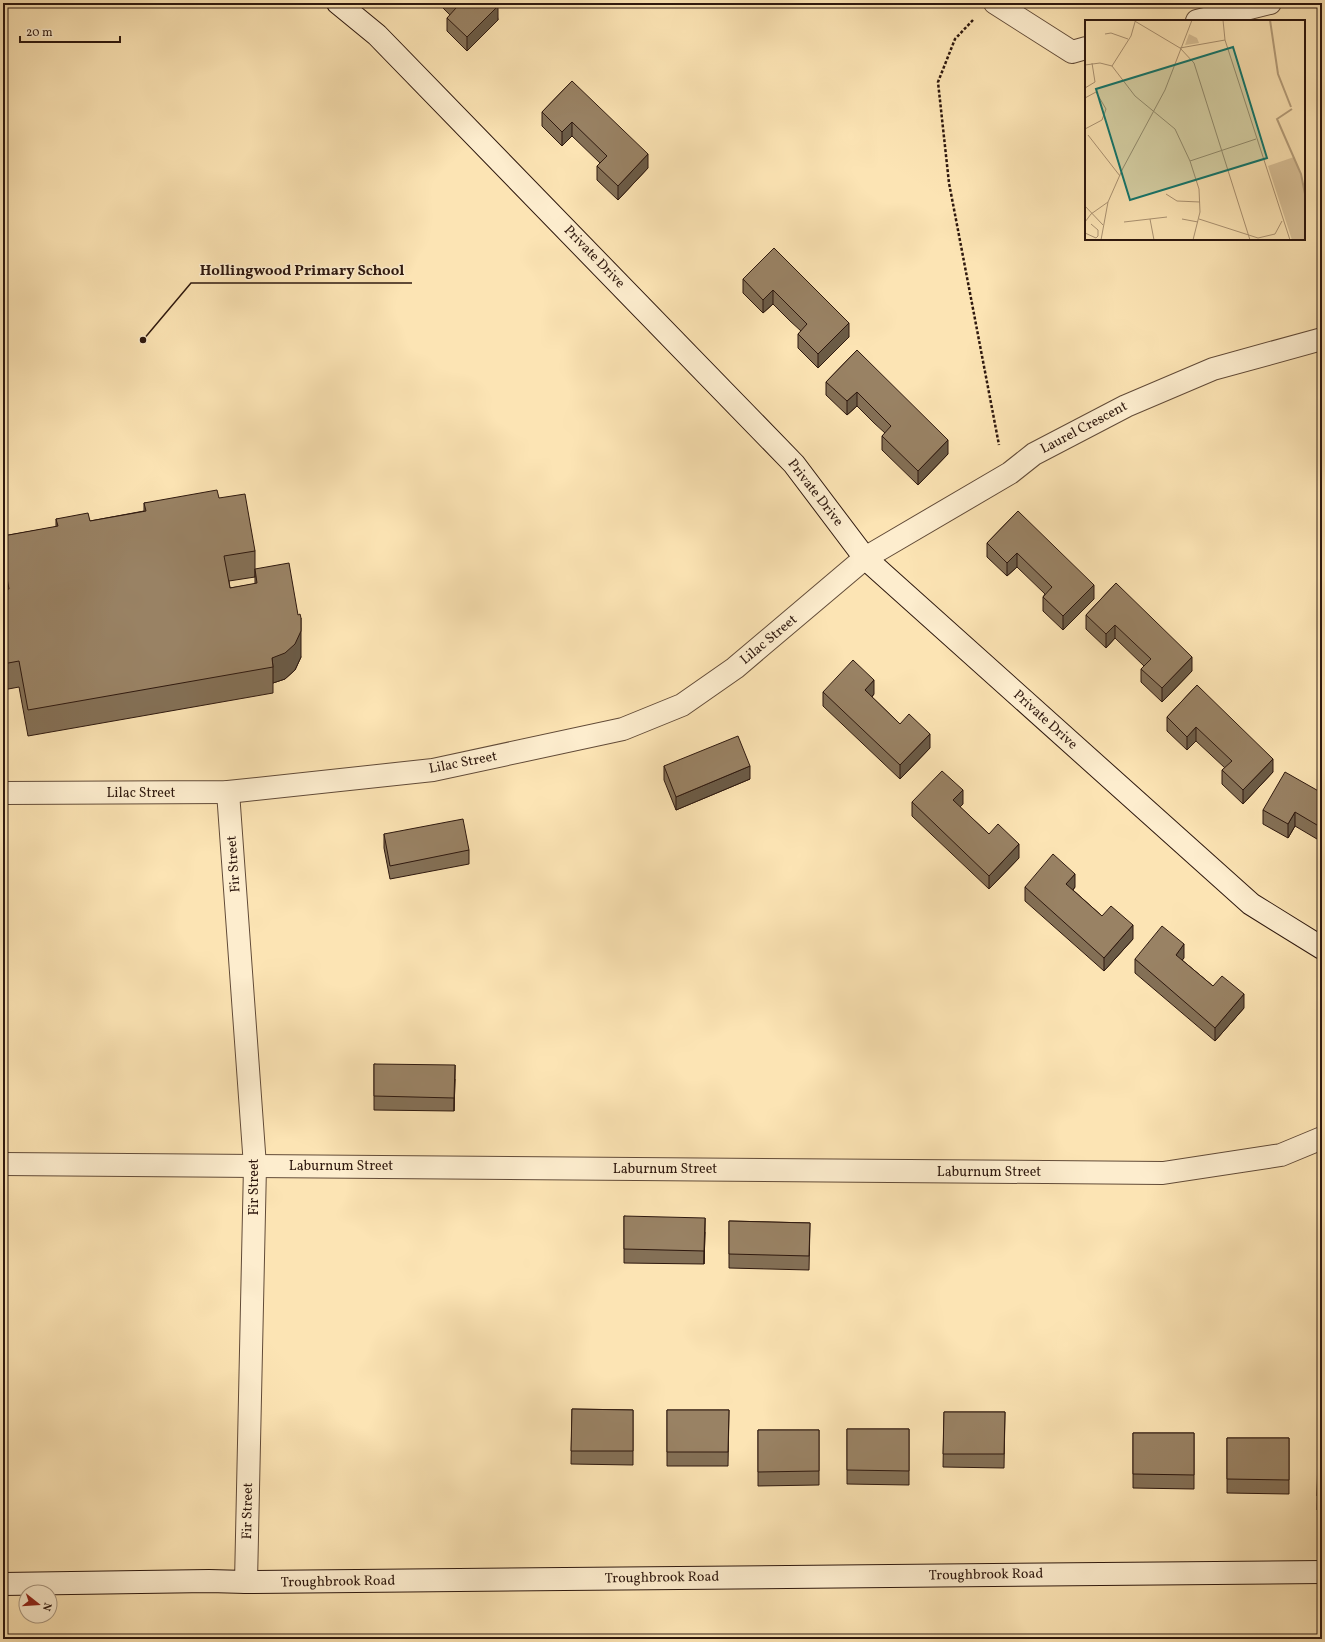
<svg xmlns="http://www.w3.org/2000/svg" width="1325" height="1642" viewBox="0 0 1325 1642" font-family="Vollkorn,serif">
<rect width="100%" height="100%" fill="#fce4b4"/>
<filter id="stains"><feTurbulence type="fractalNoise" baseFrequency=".005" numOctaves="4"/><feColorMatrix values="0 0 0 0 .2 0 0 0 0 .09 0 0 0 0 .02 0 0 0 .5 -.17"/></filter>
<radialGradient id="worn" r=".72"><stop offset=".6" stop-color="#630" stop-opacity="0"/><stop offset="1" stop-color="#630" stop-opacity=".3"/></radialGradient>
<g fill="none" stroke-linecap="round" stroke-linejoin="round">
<defs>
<g id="street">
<polyline points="995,3 1072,52 1086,48"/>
<polyline points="1197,21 1270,3"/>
<polyline points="228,792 255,1166 246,1582"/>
<polyline points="3,793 228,792 433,770 623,729 682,705 735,668 865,558 1010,473 1034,454 1126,406 1213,369 1322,339"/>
<polyline points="3,1164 1163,1173 1281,1155 1322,1138"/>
</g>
<g id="secondary">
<polyline points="338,3 377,35 794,464 865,558 1251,904 1322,948"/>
<polyline points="3,1584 209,1581 246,1582 1322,1572"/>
</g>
</defs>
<use href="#street" stroke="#624b38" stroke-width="24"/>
<use href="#secondary" stroke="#2e180e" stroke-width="24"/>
<polyline stroke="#2e180e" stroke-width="2.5" stroke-dasharray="3 2" stroke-linecap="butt" points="973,20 955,39 938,82 949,183 999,445"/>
<use href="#street" stroke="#fdedce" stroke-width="22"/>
<use href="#secondary" stroke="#fdedce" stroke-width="22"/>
</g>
<g fill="#847056" stroke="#2e180e">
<polygon points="438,3 495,3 498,20 467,51 447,31 447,18 450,15"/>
<polygon points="572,81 648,168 618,200 597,180 597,166 600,163 572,136 562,146 542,126 542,112"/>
<polygon points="774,248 849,337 818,368 798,348 798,334 801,331 790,321 773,304 763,313 743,293 743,279"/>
<polygon points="857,350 948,454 918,485 882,450 882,436 885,433 874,423 857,406 847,415 826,395 826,382"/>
<polygon points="219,498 255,551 255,577 229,581 230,588 255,584 255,569 301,657 295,670 285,679 273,683 273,693 28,736 19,687 3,690 3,590 4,589 3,582 3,536 56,527 56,519 90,521 144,511 144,503"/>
<polygon points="1018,511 1094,599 1063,630 1043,611 1043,597 1045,594 1017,567 1007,576 987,557 987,543"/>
<polygon points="1116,583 1192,671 1162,702 1141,682 1141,669 1144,666 1115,638 1106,648 1086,629 1086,615"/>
<polygon points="1197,685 1273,772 1243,804 1222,784 1222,770 1225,768 1196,741 1187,750 1167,731 1167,717"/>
<polygon points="823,692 874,694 872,697 900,724 930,748 900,779 823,706"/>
<polygon points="664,766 750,779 676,810 664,780"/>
<polygon points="1322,793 1322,842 1295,826 1288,838 1263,824 1263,810"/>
<polygon points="912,802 963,804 960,807 989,834 1019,858 989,889 912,816"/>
<polygon points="384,834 469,850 469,864 390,879 384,848"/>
<polygon points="1025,887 1075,887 1073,890 1102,916 1133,939 1104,971 1025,901"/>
<polygon points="1184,958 1182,960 1213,986 1244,1008 1215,1041 1135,973 1135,959"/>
<polygon points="374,1064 455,1079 454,1111 374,1110"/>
<polygon points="624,1216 705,1232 704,1264 624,1263"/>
<polygon points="729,1221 810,1223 809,1270 729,1268"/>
<polygon points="572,1409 633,1410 633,1465 571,1464"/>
<polygon points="667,1410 729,1410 728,1466 667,1466"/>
<polygon points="944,1412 1005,1412 1004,1468 943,1467"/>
<polygon points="847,1429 909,1429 909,1485 847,1484"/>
<polygon points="758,1430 819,1430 819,1485 758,1486"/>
<polygon points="1133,1433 1194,1433 1194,1489 1133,1488"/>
<polygon points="1227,1438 1289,1438 1289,1494 1227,1493"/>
<polygon points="1318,1454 1322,1454 1322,1510 1317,1510"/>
</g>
<g fill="#6b5b46" stroke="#2e180e">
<polygon points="498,6 498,20 467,51 467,37"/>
<polygon points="572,122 572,136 562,146 562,132"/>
<polygon points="648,154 648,168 618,200 618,186"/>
<polygon points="773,290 773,304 763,313 763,300"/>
<polygon points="849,323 849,337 818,368 818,354"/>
<polygon points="857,392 857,406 847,415 847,401"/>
<polygon points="948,440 948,454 918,485 918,471"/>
<polygon points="1017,553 1017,567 1007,576 1007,563"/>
<polygon points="1094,585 1094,599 1063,630 1063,616"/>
<polygon points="301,618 301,657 295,670 285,679 273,683 273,667 272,658"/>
<polygon points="1115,625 1115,638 1106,648 1106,634"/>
<polygon points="1192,657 1192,671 1162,702 1162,688"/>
<polygon points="874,680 874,694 865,704 865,690"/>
<polygon points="1196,727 1196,741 1187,750 1187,737"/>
<polygon points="930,734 930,748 900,779 900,765"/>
<polygon points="1273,759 1273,772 1243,804 1243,790"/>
<polygon points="750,766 750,779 676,810 676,797"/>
<polygon points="963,790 963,804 953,814 953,800"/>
<polygon points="1295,812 1295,826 1288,838 1288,824"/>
<polygon points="1019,844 1019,858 989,889 989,876"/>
<polygon points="1075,874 1075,887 1066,898 1066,884"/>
<polygon points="1133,925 1133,939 1104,971 1104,958"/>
<polygon points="1184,944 1184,958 1176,968 1176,955"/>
<polygon points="1244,994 1244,1008 1215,1041 1215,1028"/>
<polygon points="455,1065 455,1079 454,1111 454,1098"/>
<polygon points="705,1218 705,1232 704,1264 704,1251"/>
</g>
<g fill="#998264" stroke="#2e180e">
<polygon points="452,3 495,3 498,6 467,37 447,18 456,8"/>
<polygon points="572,81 648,154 618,186 597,166 607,156 572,122 562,132 542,112"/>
<polygon points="774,248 849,323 818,354 798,334 807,324 773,290 763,300 743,279"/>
<polygon points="857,350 948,440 918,471 882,436 891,426 857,392 847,401 826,382"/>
<polygon points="217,490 219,498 245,494 255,551 224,556 230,588 257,583 255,569 289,563 298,615 300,614 301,618 301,631 295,644 285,653 272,658 273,667 28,710 19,661 3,664 3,590 9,589 3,556 3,536 58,526 56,519 88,513 90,521 146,511 144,503"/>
<polygon points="1018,511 1094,585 1063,616 1043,597 1052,587 1017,553 1007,563 987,543"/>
<polygon points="1116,583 1192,657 1162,688 1141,669 1151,659 1115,625 1106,634 1086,615"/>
<polygon points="853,660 874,680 865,690 900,724 909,714 930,734 900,765 823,692"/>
<polygon points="1197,685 1273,759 1243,790 1222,770 1232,761 1196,727 1187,737 1167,717"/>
<polygon points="738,736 750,766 676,797 664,766"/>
<polygon points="942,771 963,790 953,800 989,834 998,824 1019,844 989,876 912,802"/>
<polygon points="1285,772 1322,793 1322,828 1295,812 1288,824 1263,810"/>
<polygon points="463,819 469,850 390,866 384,834"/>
<polygon points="1053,854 1075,874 1066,884 1102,916 1111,906 1133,925 1104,958 1025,887"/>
<polygon points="1162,926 1184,944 1176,955 1213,986 1222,976 1244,994 1215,1028 1135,959"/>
<polygon points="374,1064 455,1065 454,1098 374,1096"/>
<polygon points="624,1216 705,1218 704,1251 624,1249"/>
<polygon points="729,1221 810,1223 809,1256 729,1254"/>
<polygon points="572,1409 633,1410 633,1451 571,1451"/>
<polygon points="667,1410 729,1410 728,1452 667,1452"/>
<polygon points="944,1412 1005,1412 1004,1454 943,1454"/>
<polygon points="847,1429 909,1429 909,1471 847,1470"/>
<polygon points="758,1430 819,1430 819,1471 758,1472"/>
<polygon points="1133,1433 1194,1433 1194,1475 1133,1474"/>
<polygon points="1227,1438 1289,1438 1289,1480 1227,1479"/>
<polygon points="1318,1454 1322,1454 1322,1496 1317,1496"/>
</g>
<g text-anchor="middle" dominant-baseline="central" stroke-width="3" stroke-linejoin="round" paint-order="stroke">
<g font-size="14" fill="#2e180e" stroke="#fdedce">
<text transform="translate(594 257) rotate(46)">Private Drive</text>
<text transform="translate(1084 428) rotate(-28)">Laurel Crescent</text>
<text transform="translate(815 493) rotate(52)">Private Drive</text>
<text transform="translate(769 640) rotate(-40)">Lilac Street</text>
<text transform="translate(1045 720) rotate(42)">Private Drive</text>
<text transform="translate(463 763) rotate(-11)">Lilac Street</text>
<text x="141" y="793">Lilac Street</text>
<text transform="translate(234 864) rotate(-94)">Fir Street</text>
<text x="341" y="1166">Laburnum Street</text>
<text x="665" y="1169">Laburnum Street</text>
<text x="989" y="1172">Laburnum Street</text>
<text transform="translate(254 1187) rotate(-90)">Fir Street</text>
<text transform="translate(248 1511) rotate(-89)">Fir Street</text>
<text transform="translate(986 1575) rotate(-1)">Troughbrook Road</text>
<text transform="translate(662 1578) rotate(-1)">Troughbrook Road</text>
<text transform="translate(338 1582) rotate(-1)">Troughbrook Road</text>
</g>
</g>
<g transform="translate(1085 20)">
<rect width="220" height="220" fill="#fce4b4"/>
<path d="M104 14 112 18 114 23 100 25ZM209 137 220 168V220H207L183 146Z" fill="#d9c198"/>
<path fill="none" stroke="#b69f7c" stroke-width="2" d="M185 0 193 54 206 87M207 89 192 99 216 154 220 174"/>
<path fill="none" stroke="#aa9272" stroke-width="1" d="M48 0 95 28 109 43 165 220M138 0 140 20 205 220M20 14 26 13 43 19M95 28 140 20M0 45 15 43 27 46 50 76 90 109 105 141 114 169 115 192 108 220M27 46 46 16 50 2M0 68 10 62 7 43M0 78 11 72 21 89 17 100 0 109M3 115 35 156M105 141 171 119M81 174 92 181 115 182M0 186 18 205M65 199 69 220M97 199 113 202M114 199 173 218 190 214 197 201M0 202 6 194 23 182M39 202 82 197M0 213 11 218 13 216V210L6 204M16 220 23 182 38 148 80 70 107 0"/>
<path fill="#0f766e" fill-opacity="0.15" stroke="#0f766e" stroke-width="2" d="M148 27 182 138 45 180 11 69Z"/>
<rect width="220" height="220" fill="none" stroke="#2e180e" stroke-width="2"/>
</g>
<path fill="none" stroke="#2e180e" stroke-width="1.5" d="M143 340L191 283H412"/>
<circle fill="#2e180e" stroke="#fdedce" stroke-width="1.5" cx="143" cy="340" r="4"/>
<g font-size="15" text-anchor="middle" font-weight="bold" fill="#2e180e" stroke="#fdedce" stroke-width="3" stroke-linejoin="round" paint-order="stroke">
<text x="302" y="275">Hollingwood Primary School</text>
</g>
<rect width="1325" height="1642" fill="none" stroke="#fce4b4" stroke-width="16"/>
<rect x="4" y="4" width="1317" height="1634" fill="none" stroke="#2e180e" stroke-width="2"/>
<rect x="8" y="8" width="1309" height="1626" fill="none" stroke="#2e180e"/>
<g transform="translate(38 1604) rotate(107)"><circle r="19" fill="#fdedce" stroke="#aa9881"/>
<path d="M0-3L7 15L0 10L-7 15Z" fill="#8f2418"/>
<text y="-6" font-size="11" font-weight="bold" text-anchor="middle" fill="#2e180e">N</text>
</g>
<path d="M20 36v6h100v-6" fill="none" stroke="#2e180e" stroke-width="2"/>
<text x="26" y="36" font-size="12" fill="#2e180e" stroke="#fdedce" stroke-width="3" paint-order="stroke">20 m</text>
<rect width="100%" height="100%" filter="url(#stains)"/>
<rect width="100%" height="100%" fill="url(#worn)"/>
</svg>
